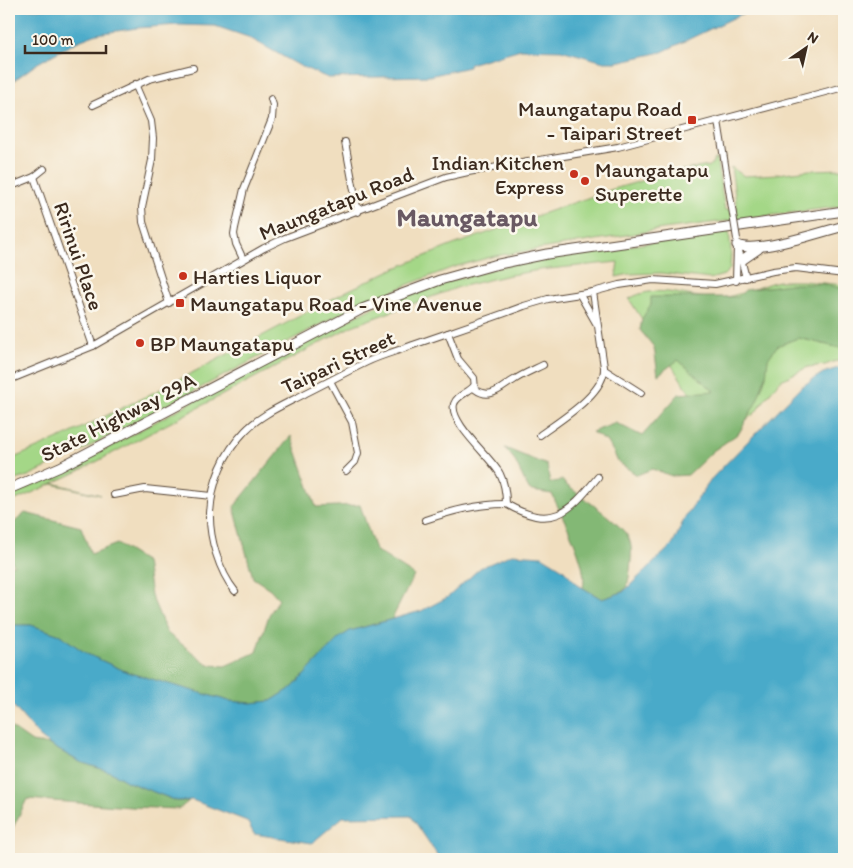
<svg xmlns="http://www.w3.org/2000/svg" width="853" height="868" viewBox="0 0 853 868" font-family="Itim,sans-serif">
<rect width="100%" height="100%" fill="#fbf7ec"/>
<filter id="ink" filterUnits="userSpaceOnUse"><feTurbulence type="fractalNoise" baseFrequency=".02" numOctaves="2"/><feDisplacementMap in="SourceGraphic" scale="10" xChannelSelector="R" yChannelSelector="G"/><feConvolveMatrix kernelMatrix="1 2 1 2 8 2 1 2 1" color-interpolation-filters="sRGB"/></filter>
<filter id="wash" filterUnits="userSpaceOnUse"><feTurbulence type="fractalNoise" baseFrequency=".0096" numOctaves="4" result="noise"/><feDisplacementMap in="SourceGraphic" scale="20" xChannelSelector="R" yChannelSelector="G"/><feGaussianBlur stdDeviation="1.12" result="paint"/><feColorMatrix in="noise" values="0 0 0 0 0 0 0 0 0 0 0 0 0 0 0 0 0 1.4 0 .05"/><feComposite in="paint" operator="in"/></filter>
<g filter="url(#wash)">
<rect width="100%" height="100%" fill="#f0debf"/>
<g fill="#a4d787" stroke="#708052">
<polygon points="716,158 725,210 737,209 731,167 744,176 777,174 810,170 844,169 844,206 663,229 602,239 495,256 454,267 407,285 342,313 79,452 28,476 9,482 9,460 65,436 171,384 347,291 393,269 453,245 613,189 677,171 710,166"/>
<polygon points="729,231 731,251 730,269 724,275 710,279 661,273 630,274 616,277 618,262 539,270 505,276 459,287 352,326 81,470 53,483 101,495 52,484 9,503 9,495 67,470 212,391 368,310 426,288 495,268 532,260"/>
<path d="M778 281H803L844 285V362L836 361 825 365 808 367 779 381 755 413 720 440 629 299C656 282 688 299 717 298 738 297 758 286 778 281Z"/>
</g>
<g fill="#83b874" stroke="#5f7149">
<polygon points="790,284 824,284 844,289 844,349 798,338 777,346 768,359 766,376 756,403 739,433 713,451 688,475 672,476 652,469 637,475 618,462 613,451 606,441 592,432 616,423 642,436 679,394 714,391 678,360 658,375 654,347 640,330 642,319 651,304 651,297 738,297 745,290"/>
<polygon points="291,436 316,507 360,505 375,550 414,575 392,619 350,631 339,638 293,687 271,701 251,703 229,701 127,672 87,654 60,635 31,625 9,625 9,566 14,565 9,556 9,527 25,513 81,527 91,554 117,544 146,562 151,595 167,633 209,665 225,666 257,652 269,615 279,599 270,589 253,578 234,507"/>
<path d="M505 448 547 465 550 483 562 480 565 484C579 495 624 525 629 539 633 548 631 561 630 570 627 595 624 591 602 599L583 588C589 564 562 517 552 494L532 491 528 488 514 459Z"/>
<polygon points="9,726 32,742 50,745 80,762 111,772 128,782 177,801 189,801 179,809 131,807 27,799 9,836"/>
</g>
<g fill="#49aac9" stroke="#426a74">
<polygon points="9,9 771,9 748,11 662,52 617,62 604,62 561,50 521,49 469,64 469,67 429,76 328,78 300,66 248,37 215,26 178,25 137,28 97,34 76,42 38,63 9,84"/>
<polygon points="838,368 844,368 844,859 440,859 411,816 343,817 312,843 254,834 247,821 192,800 177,801 128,782 111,772 80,762 50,745 39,736 9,701 9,625 31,625 60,635 87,654 127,672 229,701 251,703 271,701 293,687 339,638 350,631 421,611 448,597 480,568 512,554 542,556 563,569 578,585 602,599 623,592 673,544 685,517 713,477 801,387 823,373"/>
</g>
</g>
<g filter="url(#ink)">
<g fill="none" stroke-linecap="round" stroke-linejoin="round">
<defs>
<g id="minor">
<polyline points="135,84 151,121 153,138 152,160 142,207 143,222 169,303"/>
<polyline points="93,105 149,79 193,68"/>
<polyline points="718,121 731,202"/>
<polyline points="345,142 358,212"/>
<polyline points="34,177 93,346"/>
<polyline points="9,187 34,177 44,169"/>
<polyline points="737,243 746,278"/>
<polyline points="243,259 236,244 234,234 235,228 244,189 272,119 273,105 271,99"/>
<polyline points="736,281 737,246"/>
<polyline points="580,295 596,323"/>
<path d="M448 333 458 359 474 378 475 389C491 401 501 387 514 380 523 374 533 370 543 365"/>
<polyline points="605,370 641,393"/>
<polyline points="9,380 93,346 264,248 285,238 446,177 468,172 618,147 844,87"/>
<polyline points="330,381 352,422 358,453 355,462 346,471"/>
<path d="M474 386C468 393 457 395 454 404 449 423 491 457 500 474 505 484 506 493 506 504 552 530 568 514 598 477"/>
<path d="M540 435C559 421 606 393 604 367L593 292"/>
<polyline points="114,495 145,489 212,496"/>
<path d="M425 520C452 511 477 504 506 504"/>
<path d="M235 591C219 571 209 538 210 513 212 482 223 454 245 431 261 414 286 404 306 393 326 383 346 372 367 362 381 355 398 351 413 345 450 332 487 320 524 306L548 299 593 292 619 285 653 280 715 284 773 271 796 268 844 274"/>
</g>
<g id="highway">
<path d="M737 245C757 254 821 232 844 226"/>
<polyline points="742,260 758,249"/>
<polyline points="9,489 60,467 362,309 440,280 494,265 547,254 844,211"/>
</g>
</defs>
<use href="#minor" stroke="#564536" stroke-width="8"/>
<use href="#highway" stroke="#564536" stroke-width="11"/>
<use href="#minor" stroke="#fff" stroke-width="6"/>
<use href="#highway" stroke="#fff" stroke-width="9"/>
<defs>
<polyline id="minor-bridge" points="731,202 737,239"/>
</defs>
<use href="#minor-bridge" stroke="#564536" stroke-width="8" stroke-linecap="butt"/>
<use href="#minor-bridge" stroke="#fff" stroke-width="6"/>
</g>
</g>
<g fill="#c8321e" stroke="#fbf7ec" stroke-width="2">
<rect x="687" y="115" width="10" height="10" rx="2.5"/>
<circle cx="574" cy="174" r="5"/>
<circle cx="585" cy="181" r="5"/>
<circle cx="183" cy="276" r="5"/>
<rect x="175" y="298" width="10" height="10" rx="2.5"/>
<circle cx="140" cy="343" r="5"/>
</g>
<g text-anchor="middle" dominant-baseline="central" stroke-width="5" stroke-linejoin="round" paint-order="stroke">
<g font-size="21" fill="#3b2a1e" stroke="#fbf7ec" text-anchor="start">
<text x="682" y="108" text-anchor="end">Maungatapu Road<tspan x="682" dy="24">- Taipari Street</tspan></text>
<text x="564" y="162" text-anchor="end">Indian Kitchen<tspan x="564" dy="24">Express</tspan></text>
<text x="595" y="169">Maungatapu<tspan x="595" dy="24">Superette</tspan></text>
<text x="193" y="276">Harties Liquor</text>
<text x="190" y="303">Maungatapu Road - Vine Avenue</text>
<text x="150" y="343">BP Maungatapu</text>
</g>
<g font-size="21" fill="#3b2a1e" stroke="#fbf7ec">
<text transform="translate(336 203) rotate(-22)">Maungatapu Road</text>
<text transform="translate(79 256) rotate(71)">Ririnui Place</text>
<text transform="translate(338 362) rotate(-25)">Taipari Street</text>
<text transform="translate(118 417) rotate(-27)">State Highway 29A</text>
</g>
<g font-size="26" font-weight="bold" fill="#695963" stroke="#fbf7ec">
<text x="467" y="217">Maungatapu</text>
</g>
</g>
<rect width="853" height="868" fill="none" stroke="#fbf7ec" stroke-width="30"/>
<g transform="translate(806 48) rotate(34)" stroke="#fbf7ec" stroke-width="4" paint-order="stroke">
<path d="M0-4L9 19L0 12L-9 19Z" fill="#3b2a1e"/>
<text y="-8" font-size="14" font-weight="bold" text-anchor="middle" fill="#3b2a1e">N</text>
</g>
<path d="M25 45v8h81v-8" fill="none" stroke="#3b2a1e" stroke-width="2.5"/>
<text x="32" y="45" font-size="15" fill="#3b2a1e" stroke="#fbf7ec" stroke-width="4" paint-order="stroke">100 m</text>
</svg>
